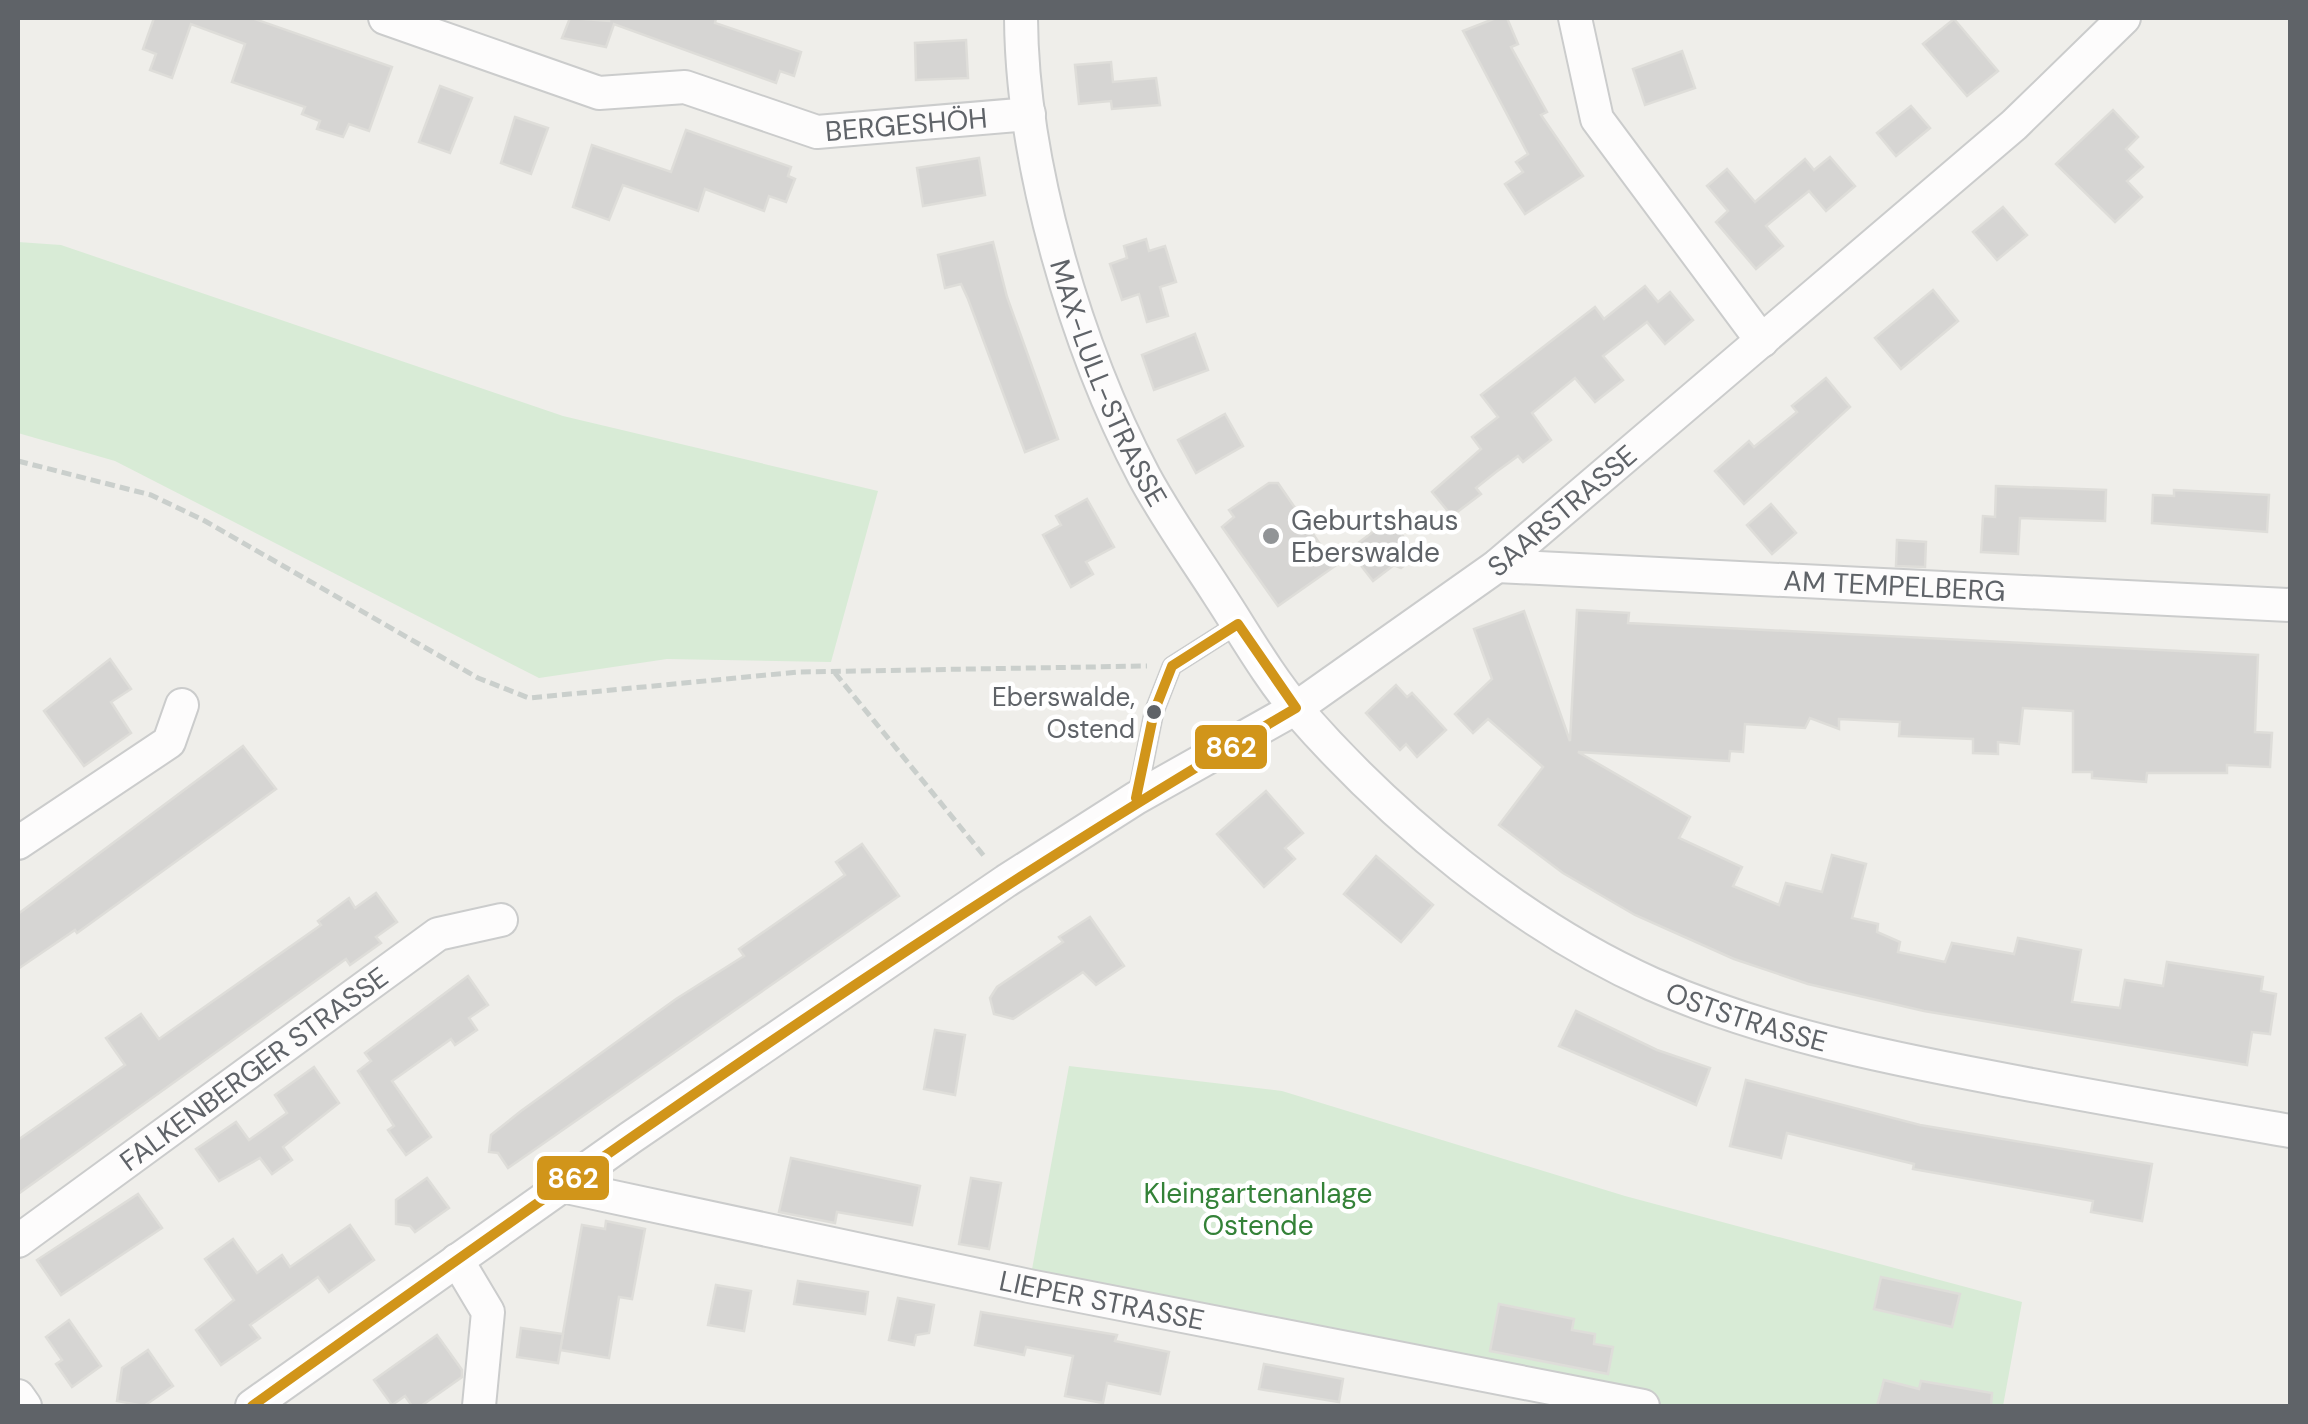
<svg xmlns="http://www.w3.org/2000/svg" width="2308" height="1424" viewBox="0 0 2308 1424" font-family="'DM Sans',sans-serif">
<rect width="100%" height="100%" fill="#efeeea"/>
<g fill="#d8ebd6">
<polygon points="18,242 61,245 563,416 878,491 831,662 667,659 539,678 115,461 18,433"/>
<polygon points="1069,1066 1282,1091 1625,1196 2022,1302 2003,1406 1653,1406 1029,1286"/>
</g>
<g fill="#d6d5d3" stroke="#deddd9" stroke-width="2.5">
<polygon points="154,18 252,18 392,67 369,131 349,124 343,137 317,129 320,121 302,114 305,107 232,82 245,44 191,24 172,78 150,70 156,54 143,49"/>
<polygon points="570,18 609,21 609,18 716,18 715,23 801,52 794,76 780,71 776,83 614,24 606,47 562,38"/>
<polygon points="1496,18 1507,18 1518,44 1511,47 1547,112 1541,115 1583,176 1525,214 1505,184 1523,172 1516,162 1528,154 1463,31"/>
<polygon points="1954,19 1998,71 1967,96 1923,44"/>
<polygon points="966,40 968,78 916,80 915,43"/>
<polygon points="1682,51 1695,88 1645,105 1633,69"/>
<polygon points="1111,62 1113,82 1156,78 1160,105 1112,109 1111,101 1079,104 1075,65"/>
<polygon points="440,86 472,98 450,153 419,142"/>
<polygon points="1911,106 1930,128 1896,156 1877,133"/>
<polygon points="2113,110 2138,137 2126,149 2143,167 2127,181 2142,197 2115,222 2056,164"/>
<polygon points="515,117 548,128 531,174 501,163"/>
<polygon points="686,130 791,167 788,176 795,179 786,202 769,196 764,211 705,189 698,211 623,185 609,220 573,207 592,145 671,172"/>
<polygon points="1830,157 1855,186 1826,211 1809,191 1766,226 1783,246 1756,269 1716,222 1728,211 1707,186 1727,169 1755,202 1805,159 1814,170"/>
<polygon points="979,158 985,195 923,206 917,168"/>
<polygon points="2003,207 2027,235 1997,260 1973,232"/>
<polygon points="1146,239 1149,251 1165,246 1176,282 1160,287 1168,316 1147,322 1139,294 1122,300 1110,264 1127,258 1124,246"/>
<polygon points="993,242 1007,297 1058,439 1025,452 968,299 961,284 945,288 938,255"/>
<polygon points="1645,286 1658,302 1670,292 1693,320 1665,344 1647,322 1603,356 1623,380 1595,402 1575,378 1532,413 1551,440 1523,462 1518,456 1496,472 1476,488 1481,494 1452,516 1432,492 1481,449 1472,437 1498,417 1481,395 1595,307 1604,319"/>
<polygon points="1933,290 1958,321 1901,369 1875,338"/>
<polygon points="1195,334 1208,370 1154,390 1142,355"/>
<polygon points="1826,378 1850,407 1744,504 1715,471 1749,441 1754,447 1797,412 1792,406"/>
<polygon points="1225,414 1243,446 1196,473 1178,440"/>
<polygon points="1269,483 1278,483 1335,566 1278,606 1222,527 1234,517 1229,510"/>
<polygon points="1996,486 2106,490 2105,521 2020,518 2018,554 1981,552 1983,516 1995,517"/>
<polygon points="2174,490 2269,495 2267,532 2152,523 2153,495 2174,496"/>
<polygon points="1087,499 1114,547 1086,562 1093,574 1071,587 1043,535 1061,525 1056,516"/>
<polygon points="1771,504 1796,533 1772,554 1747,525"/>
<polygon points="1390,519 1411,547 1412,559 1401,568 1394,565 1373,581 1349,550"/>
<polygon points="1897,540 1926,542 1925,567 1896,566"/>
<polygon points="1577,610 1629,613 1628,623 2258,655 2255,732 2272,733 2270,767 2227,765 2227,773 2147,773 2146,782 2092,778 2092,772 2073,772 2073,711 2023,708 2019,744 1998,742 1998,754 1973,753 1973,739 1899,736 1900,722 1839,719 1839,729 1810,718 1805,728 1745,724 1743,752 1730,751 1729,761 1578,752 1690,817 1679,838 1742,867 1733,886 1779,905 1786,883 1822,892 1832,855 1866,864 1852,918 1878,924 1877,932 1900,942 1898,952 1945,962 1952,943 2014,954 2018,938 2081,950 2072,1002 2120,1008 2125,980 2163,986 2167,962 2263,977 2261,991 2276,994 2270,1034 2252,1032 2247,1065 1924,1011 1808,984 1734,959 1635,915 1563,873 1499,825 1543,767 1488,719 1473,733 1455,714 1492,679 1474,629 1524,611 1570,741"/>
<polygon points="110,659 131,689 111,702 131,733 84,766 44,711"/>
<polygon points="1396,685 1407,697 1412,693 1446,730 1417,757 1406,744 1400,750 1366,713"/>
<polygon points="243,746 276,789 77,933 75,930 18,969 18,914"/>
<polygon points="1266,791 1303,833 1285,848 1295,859 1264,887 1217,834"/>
<polygon points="862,844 899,896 508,1168 498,1153 489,1152 491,1135 521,1111 676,999 744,956 739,949 845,875 836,862"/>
<polygon points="1376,856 1433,905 1401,942 1344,894"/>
<polygon points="376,893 397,922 376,937 381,943 350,965 346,959 18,1194 18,1140 125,1065 106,1038 141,1014 159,1039 321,925 318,921 349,898 355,908"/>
<polygon points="1090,917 1124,966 1096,985 1083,972 1013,1019 994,1014 990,998 997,987 1063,942 1059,937"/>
<polygon points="468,976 488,1005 469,1018 477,1030 455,1045 451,1039 392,1081 431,1137 406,1155 388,1130 394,1126 358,1071 371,1061 365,1053"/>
<polygon points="1576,1011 1657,1050 1710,1068 1696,1105 1559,1046"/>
<polygon points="935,1030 965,1035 955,1095 924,1089"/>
<polygon points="314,1067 339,1103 283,1147 292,1160 272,1174 260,1158 219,1181 196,1149 236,1122 249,1140 287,1113 275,1095"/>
<polygon points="1746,1080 1920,1125 2152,1164 2142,1221 2091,1212 2093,1201 1913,1169 1914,1164 1787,1133 1781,1158 1730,1146"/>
<polygon points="791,1158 920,1186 912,1225 837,1212 835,1223 779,1212"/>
<polygon points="427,1178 449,1208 415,1232 410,1226 396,1224 396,1200"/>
<polygon points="971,1178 1001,1183 989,1249 959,1244"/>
<polygon points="138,1194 162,1228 61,1295 37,1260"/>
<polygon points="606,1221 645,1229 632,1299 619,1297 609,1358 560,1350 582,1225 605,1229"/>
<polygon points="350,1225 374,1260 329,1292 318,1277 250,1325 260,1338 221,1365 196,1330 234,1300 205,1259 233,1239 257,1273 282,1255 290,1267"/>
<polygon points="1881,1277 1960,1294 1952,1327 1874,1309"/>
<polygon points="798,1281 868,1292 865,1314 794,1304"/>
<polygon points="716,1285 751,1291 744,1331 708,1325"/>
<polygon points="898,1298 934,1305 929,1333 916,1335 914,1345 889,1340"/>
<polygon points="1499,1304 1574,1319 1572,1330 1595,1334 1594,1344 1613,1347 1608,1374 1490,1351"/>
<polygon points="981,1312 1117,1335 1115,1341 1169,1352 1160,1394 1107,1383 1103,1403 1065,1396 1073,1356 1026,1347 1024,1355 975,1345"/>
<polygon points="69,1320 101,1366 72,1387 56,1364 62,1360 46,1337"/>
<polygon points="521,1328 563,1334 558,1363 517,1357"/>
<polygon points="437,1335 462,1370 462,1377 421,1406 412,1406 405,1396 392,1405 374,1380"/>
<polygon points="148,1350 173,1386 144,1406 117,1401 122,1368"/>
<polygon points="1264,1364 1343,1379 1339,1402 1259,1389"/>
<polygon points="1884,1380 1919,1389 1921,1381 1992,1393 1991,1406 1877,1406"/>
</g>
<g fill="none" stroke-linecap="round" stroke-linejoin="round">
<defs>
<polyline id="lane" points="1137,797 1154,712 1172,666 1238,624"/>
<g id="street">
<path id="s1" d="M385 18 599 93 685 87 817 132 1029 114"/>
<path id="s2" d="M1021 18C1022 164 1076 347 1144 476 1166 517 1194 556 1219 595 1244 633 1268 676 1298 711 1391 818 1522 926 1652 984 1761 1032 1879 1056 1995 1078 2093 1097 2192 1114 2290 1131"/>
<polyline points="1575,18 1597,119 1762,341"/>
<path id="s3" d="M1497 566 2290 605"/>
<polyline points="18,843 169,742 182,705"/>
<path id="s4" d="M562 1186 1029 1286 1643 1406"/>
<path id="s5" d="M18 1241 438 934 501 920"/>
<polyline points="457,1260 488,1312 479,1406"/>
<polyline points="18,1396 25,1406"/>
<path id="s6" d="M252 1406 630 1138 1006 881 1136 798 1296 708 1497 566 2014 125 2124 18"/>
</g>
</defs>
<use href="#lane" stroke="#cbcccc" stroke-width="21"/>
<use href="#street" stroke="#cbcccc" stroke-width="36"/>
<g stroke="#cacfcc" stroke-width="5" stroke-dasharray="10 5" stroke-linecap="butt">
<polyline points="18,461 151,495 205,521 478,678 529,698 798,672 1147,666"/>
<polyline points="835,673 984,856"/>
</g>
<use href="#lane" stroke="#fdfcfc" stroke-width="18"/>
<use href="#street" stroke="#fdfcfc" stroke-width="32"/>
<defs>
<path id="bus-1" d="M252 1406C593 1162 933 920 1296 708L1238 624 1172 666 1154 712 1136 798"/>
</defs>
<use href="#bus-1" stroke="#fff" stroke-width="18"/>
<use href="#bus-1" stroke="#d1951a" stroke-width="10"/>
</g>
<circle fill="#919496" stroke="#fff" stroke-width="4" cx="1271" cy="536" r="10"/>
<circle fill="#5f6368" stroke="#fff" stroke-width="4" cx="1154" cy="712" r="9"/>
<g text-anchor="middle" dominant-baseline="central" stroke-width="9" stroke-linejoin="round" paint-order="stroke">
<g font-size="26" fill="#5f6368" stroke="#fff" text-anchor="end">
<text x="1135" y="697">Eberswalde,<tspan x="1135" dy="32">Ostend</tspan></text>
</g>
<g font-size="28" fill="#5f6368" stroke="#fff">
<text stroke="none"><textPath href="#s1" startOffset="542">BERGESHÖH</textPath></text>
<text stroke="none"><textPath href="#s2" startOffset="378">MAX-LULL-STRASSE</textPath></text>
<text stroke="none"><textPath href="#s6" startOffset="1588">SAARSTRASSE</textPath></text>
<text stroke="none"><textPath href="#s3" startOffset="398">AM TEMPELBERG</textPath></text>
<text stroke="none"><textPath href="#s2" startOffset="1310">OSTSTRASSE</textPath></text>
<text stroke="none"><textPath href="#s5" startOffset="292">FALKENBERGER STRASSE</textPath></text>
<text stroke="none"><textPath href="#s4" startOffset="552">LIEPER STRASSE</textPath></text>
</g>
<g font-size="28" fill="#5f6368" stroke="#fff" text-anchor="start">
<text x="1291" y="520">Geburtshaus<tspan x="1291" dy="32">Eberswalde</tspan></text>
</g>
<g font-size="28" fill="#348238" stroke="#fff">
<text x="1258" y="1193">Kleingartenanlage<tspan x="1258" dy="32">Ostende</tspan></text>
</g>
</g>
<g stroke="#fff" stroke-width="4">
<rect x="1193" y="723" width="76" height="48" rx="10" fill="#d1951a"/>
<rect x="535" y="1154" width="76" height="48" rx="10" fill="#d1951a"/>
</g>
<g font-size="28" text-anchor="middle" font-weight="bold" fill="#fff">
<text x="1231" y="757">862</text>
<text x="573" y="1188">862</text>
</g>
<rect width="2308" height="1424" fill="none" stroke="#5f6368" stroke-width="40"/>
</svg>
